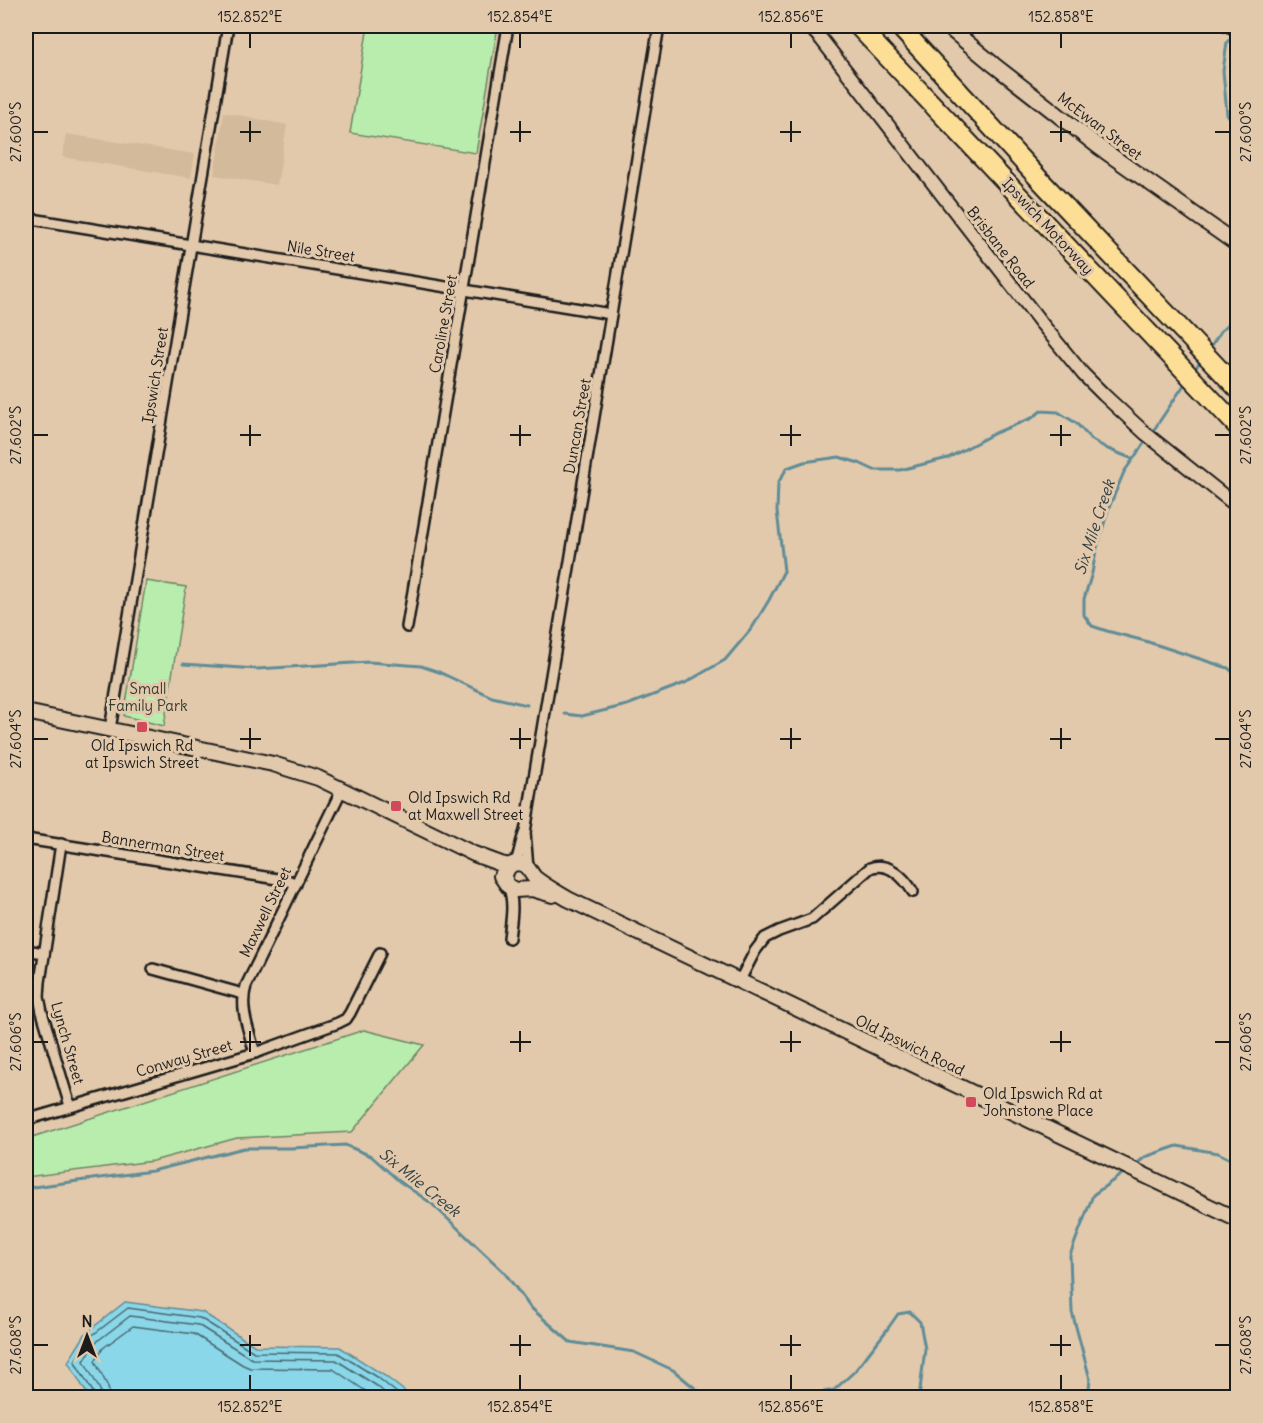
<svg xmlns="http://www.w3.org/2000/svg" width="1263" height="1423" viewBox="0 0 1263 1423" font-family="Delius,sans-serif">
<rect width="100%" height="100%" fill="#e3c9ab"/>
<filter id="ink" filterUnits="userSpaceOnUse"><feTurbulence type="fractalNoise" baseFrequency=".0167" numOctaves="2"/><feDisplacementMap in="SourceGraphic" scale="12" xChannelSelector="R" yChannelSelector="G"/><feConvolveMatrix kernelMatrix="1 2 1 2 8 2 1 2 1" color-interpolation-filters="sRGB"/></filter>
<g filter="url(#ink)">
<g fill="#d3ba9b">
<polygon points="224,112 287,125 277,185 214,175"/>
<polygon points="66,134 195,154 191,178 62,157"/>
</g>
<g fill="#b9edad" stroke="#6a8464" stroke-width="1.5">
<polygon points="368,26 498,26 476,153 350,133"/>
<polygon points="146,581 186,587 164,726 124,716"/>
<polygon points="364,1030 424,1045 352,1132 237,1138 153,1161 26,1177 26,1139"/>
</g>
<polygon fill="#8ad7e9" stroke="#5e8c97" stroke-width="1.5" points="125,1302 202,1312 255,1346 340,1347 385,1376 412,1397 89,1397 68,1362 86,1333"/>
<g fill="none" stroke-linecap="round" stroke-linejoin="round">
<g stroke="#48676e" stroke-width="1.5">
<polyline points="94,1398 93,1392 76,1364 75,1361 90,1337 128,1308 200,1318 254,1352 338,1353 381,1380 403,1398"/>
<polyline points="101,1398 100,1390 84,1361 96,1342 130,1316 198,1325 252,1359 336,1360 377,1386 391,1398"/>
<polyline points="110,1398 108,1387 95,1361 103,1348 133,1326 194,1334 243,1365 250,1368 333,1369 376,1398"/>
</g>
<g stroke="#5e8c97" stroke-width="3">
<polyline points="1238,32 1227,42 1223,71 1227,114 1238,128"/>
<polyline points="1209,350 1221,331 1238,315"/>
<polyline points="1193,372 1201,360"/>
<polyline points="1151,434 1186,382"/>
<polyline points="1147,439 1124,472 1108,510 1096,551 1092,573 1084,599 1084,615 1092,626 1107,631 1145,641 1228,668 1238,676"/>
<polyline points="183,664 257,669 369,662 421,666 439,672 492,697 527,705"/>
<polyline points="565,714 582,716 627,705 685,683 725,660 752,628 769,600 784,571 777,511 778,483 787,468 804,462 839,457 859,463 874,470 900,470 948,458 995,433 1032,418 1041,411 1058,412 1076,423 1092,440 1108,449 1133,459"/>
<polyline points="1134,1166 1145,1157 1177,1146 1218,1153 1238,1163"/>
<polyline points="26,1188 152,1171 244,1148 292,1148 345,1145 371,1156 399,1181 431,1203 504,1272 530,1307 570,1342 634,1352 673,1370 707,1398"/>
<polyline points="804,1398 809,1395 834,1390 855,1371 886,1331 898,1314 910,1312 920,1322 925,1349 919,1398"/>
<polyline points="1088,1398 1090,1379 1072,1312 1070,1255 1093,1195 1126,1171"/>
</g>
<defs>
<g id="minor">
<polyline points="26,218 611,314"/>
<polyline points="407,627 508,26"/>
<polyline points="110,729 228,26"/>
<polyline points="525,832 528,868"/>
<polyline points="26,839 290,881 296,884"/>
<polyline points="61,844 40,982 39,997 42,1012 70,1106"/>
<path d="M515 864C520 854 520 842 525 832L659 26"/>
<path d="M508 886C515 902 511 921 509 938"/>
<polyline points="26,950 44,953"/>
<polyline points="153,969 243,994"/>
<path d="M739 982 755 951 765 938 779 931 812 919 870 868C888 861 904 877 913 892"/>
<path d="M255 1053C249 1031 239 1008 246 986L342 789"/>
<polyline points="26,1120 255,1053 338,1023 346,1019 350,1013 380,953"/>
</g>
<polyline id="tertiary" points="809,26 822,40 1042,324 1083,374 1104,395 1145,433 1238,507"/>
<g id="secondary">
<polyline points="947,26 994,65 1099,147 1238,245"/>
<polyline points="26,712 273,764 318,778 474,854 501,864 510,866"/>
<polyline points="501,876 508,886 515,890 532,889 553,895"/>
<path d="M505 881C504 871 510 860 522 864 529 866 530 873 535 878 545 886 558 893 568 899L1238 1220"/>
</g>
<g id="motorway">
<polyline points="858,26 1238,427"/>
<polyline points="899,26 1040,180 1238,389"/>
</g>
</defs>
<use href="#minor" stroke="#1c1c1c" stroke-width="14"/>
<use href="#tertiary" stroke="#1c1c1c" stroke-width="16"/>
<use href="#secondary" stroke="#1c1c1c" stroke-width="18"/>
<use href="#motorway" stroke="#1c1c1c" stroke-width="22"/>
<use href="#minor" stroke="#e3c9ab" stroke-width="9"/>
<use href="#tertiary" stroke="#e3c9ab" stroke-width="12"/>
<use href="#secondary" stroke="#e3c9ab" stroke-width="14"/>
<use href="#motorway" stroke="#fdde96" stroke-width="18"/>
<polyline stroke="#1c1c1c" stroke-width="3" points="1214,26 1238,37"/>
</g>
</g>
<path fill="none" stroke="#1c1c1c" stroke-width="2" d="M250 33V48M520 33V48M791 33V48M1061 33V48M250 121V142M520 121V142M791 121V142M1061 121V142M33 132H48M240 132H261M510 132H531M780 132H801M1050 132H1071M1215 132H1230M250 425V446M520 425V446M791 425V446M1061 425V446M33 435H48M240 435H261M510 435H531M780 435H801M1050 435H1071M1215 435H1230M250 728V749M520 728V749M791 728V749M1061 728V749M33 739H48M240 739H261M510 739H531M780 739H801M1050 739H1071M1215 739H1230M250 1031V1052M520 1031V1052M791 1031V1052M1061 1031V1052M33 1042H48M240 1042H261M510 1042H531M780 1042H801M1050 1042H1071M1215 1042H1230M250 1335V1356M520 1335V1356M791 1335V1356M1061 1335V1356M33 1345H48M240 1345H261M510 1345H531M780 1345H801M1050 1345H1071M1215 1345H1230M250 1375V1390M520 1375V1390M791 1375V1390M1061 1375V1390"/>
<g fill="#d1495b" stroke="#e3c9ab" stroke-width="2">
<rect x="136" y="721" width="12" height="12" rx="3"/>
<rect x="390" y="800" width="12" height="12" rx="3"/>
<rect x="965" y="1096" width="12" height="12" rx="3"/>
</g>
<g text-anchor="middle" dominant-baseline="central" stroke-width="6" stroke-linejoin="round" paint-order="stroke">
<g font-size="15" fill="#1c1c1c" stroke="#e3c9ab">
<text transform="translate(1100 126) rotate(37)">McEwan Street</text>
<text transform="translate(1048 226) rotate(47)">Ipswich Motorway</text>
<text transform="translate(1001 247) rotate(52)">Brisbane Road</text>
<text transform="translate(321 251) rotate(9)">Nile Street</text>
<text transform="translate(443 324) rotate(-80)">Caroline Street</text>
<text transform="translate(155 375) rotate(-81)">Ipswich Street</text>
<text transform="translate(577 426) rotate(-80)">Duncan Street</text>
<text transform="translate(163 846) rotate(9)">Bannerman Street</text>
<text transform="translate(265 912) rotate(-64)">Maxwell Street</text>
<text transform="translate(68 1043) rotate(74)">Lynch Street</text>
<text transform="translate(910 1045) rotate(26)">Old Ipswich Road</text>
<text transform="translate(184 1058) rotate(-16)">Conway Street</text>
</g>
<g font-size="15" fill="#343b32" stroke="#e3c9ab">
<text x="148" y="688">Small<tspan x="148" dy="17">Family Park</tspan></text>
</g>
<g font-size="15" fill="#1c1c1c" stroke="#e3c9ab" text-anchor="start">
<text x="142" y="745" text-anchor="middle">Old Ipswich Rd<tspan x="142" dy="17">at Ipswich Street</tspan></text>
<text x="408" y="797">Old Ipswich Rd<tspan x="408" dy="17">at Maxwell Street</tspan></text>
<text x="983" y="1093">Old Ipswich Rd at<tspan x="983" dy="17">Johnstone Place</tspan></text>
</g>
<g font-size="16" font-style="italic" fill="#324145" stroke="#e3c9ab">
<text transform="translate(1094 527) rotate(-72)">Six Mile Creek</text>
<text transform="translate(420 1182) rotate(39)">Six Mile Creek</text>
</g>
</g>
<rect width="1263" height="1423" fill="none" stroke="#e3c9ab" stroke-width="66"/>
<g transform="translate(87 1336)" stroke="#e3c9ab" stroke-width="4.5" paint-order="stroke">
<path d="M0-4.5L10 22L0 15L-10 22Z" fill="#1c1c1c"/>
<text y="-9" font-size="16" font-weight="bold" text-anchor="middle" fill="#1c1c1c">N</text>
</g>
<rect x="33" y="33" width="1197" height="1357" fill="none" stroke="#1c1c1c" stroke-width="2"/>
<g font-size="15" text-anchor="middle" fill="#1c1c1c">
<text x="250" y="22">152.852°E</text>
<text x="520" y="22">152.854°E</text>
<text x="791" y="22">152.856°E</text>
<text x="1061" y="22">152.858°E</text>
<text transform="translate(16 132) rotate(-90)" y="5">27.600°S</text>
<text transform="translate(1246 132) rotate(-90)" y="5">27.600°S</text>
<text transform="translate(16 435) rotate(-90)" y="5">27.602°S</text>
<text transform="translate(1246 435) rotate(-90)" y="5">27.602°S</text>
<text transform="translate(16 739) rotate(-90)" y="5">27.604°S</text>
<text transform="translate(1246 739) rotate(-90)" y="5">27.604°S</text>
<text transform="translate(16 1042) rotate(-90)" y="5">27.606°S</text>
<text transform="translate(1246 1042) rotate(-90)" y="5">27.606°S</text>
<text transform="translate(16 1345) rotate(-90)" y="5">27.608°S</text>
<text transform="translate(1246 1345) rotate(-90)" y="5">27.608°S</text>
<text x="250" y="1412">152.852°E</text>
<text x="520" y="1412">152.854°E</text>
<text x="791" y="1412">152.856°E</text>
<text x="1061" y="1412">152.858°E</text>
</g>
</svg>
